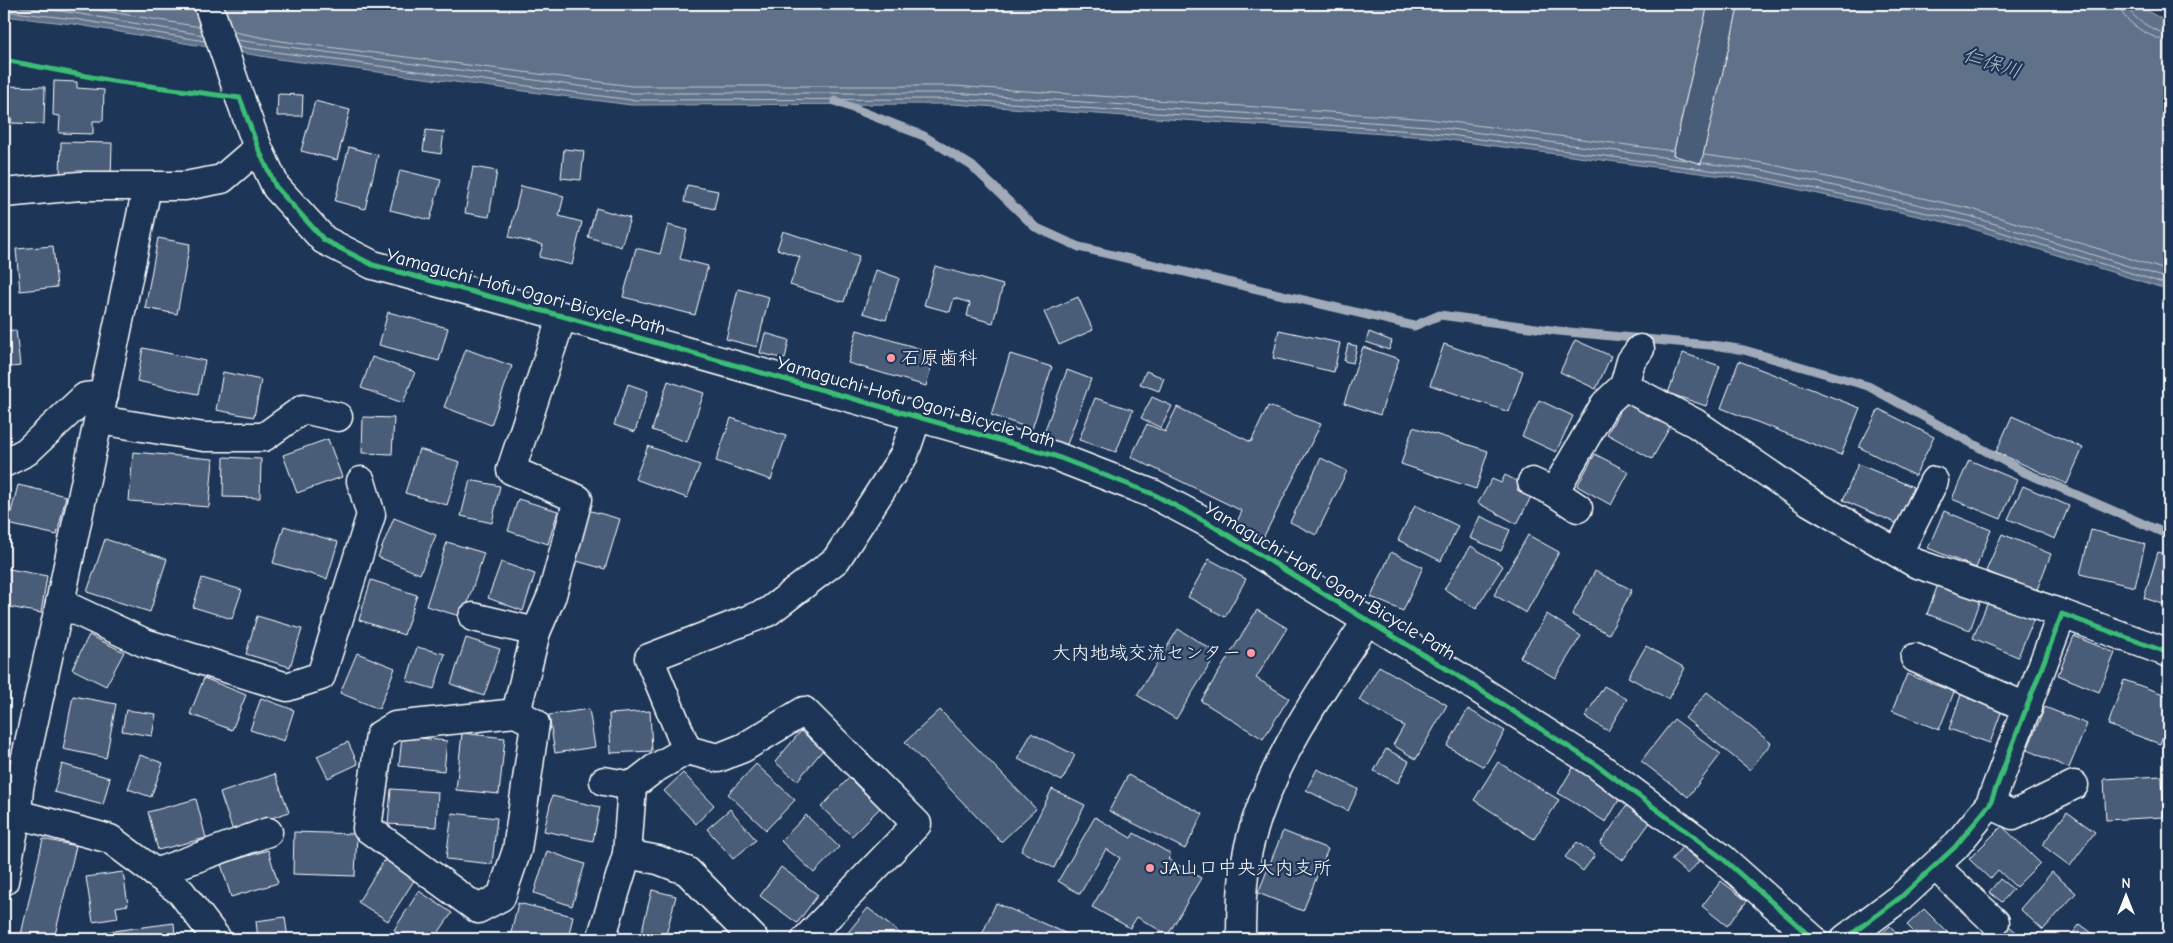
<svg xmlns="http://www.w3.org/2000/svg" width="2173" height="943" viewBox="0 0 2173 943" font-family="'Comic Neue','Klee One',sans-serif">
<rect width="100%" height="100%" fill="#1d3557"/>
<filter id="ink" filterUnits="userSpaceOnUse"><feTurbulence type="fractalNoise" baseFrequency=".02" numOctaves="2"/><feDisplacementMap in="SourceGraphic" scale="10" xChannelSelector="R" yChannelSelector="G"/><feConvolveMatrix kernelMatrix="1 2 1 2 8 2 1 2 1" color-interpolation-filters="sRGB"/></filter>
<g filter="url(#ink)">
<polygon fill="#617289" stroke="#a0aab8" points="4,4 2135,4 2169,23 2169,290 1967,227 1760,181 1427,137 953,104 631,105 278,59 73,24 4,16"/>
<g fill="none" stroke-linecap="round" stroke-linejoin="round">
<g stroke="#c0c7d0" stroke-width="1">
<polyline points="63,4 200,27"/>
<path d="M2119 4C2120 21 2153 40 2169 41"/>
<path d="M2127 4C2128 17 2156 33 2169 34"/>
<polyline points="4,5 75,13 203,35"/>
<polyline points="4,11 74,19 205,41"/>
<polyline points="234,32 281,41 632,86 954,86 1429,119 1673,151"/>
<polyline points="236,40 631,93 953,93 1428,126 1685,160"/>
<polyline points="239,47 631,100 953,99 1427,132 1761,177 1969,222 2169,285"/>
<polyline points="1704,155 1764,163 1972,209 2169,271"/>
<polyline points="1703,163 1762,170 1970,216 2169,279"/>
</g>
<polyline stroke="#a0aab8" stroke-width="9" points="835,101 924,136 972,166 1035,227 1079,247 1414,326 1440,315 1558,331 1720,346 1744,350 1868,386 2024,472 2169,535"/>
</g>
<g fill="#4a5d79" stroke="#fff">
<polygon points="1708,4 1739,4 1701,164 1673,155"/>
<polygon points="54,81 77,82 77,88 104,90 103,121 93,121 93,134 59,133 60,116 53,115"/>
<polygon points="4,86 45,87 44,124 11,123 12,118 4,118"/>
<polygon points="278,94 303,95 302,116 277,116"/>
<polygon points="315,101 350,110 337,160 301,151"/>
<polygon points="426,130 444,132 441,154 423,151"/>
<polygon points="61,142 112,143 111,179 60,177"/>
<polygon points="349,147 378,155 365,209 335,201"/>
<polygon points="564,149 584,151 581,180 561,178"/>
<polygon points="473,167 497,171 489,217 465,213"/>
<polygon points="400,170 441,180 430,220 390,210"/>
<polygon points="687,185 718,191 714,209 684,202"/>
<polygon points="521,186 564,196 559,216 582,222 572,265 539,257 543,245 509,237"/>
<polygon points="596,208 630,218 621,247 588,237"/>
<polygon points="668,225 687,230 680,259 708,266 695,315 623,297 636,248 660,254"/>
<polygon points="783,231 859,256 844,302 790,285 800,257 777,249"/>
<polygon points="158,238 190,244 177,314 145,308"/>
<polygon points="53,246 57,287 20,291 16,249"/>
<polygon points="935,266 1003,285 993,323 967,316 970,303 954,298 950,312 924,305"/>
<polygon points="876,270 899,278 886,320 863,313"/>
<polygon points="738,289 769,297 757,347 726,339"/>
<polygon points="1078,297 1093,330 1059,345 1044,312"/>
<polygon points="388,312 448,328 439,361 379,345"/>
<polygon points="16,330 20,366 4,368 4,331"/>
<polygon points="857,330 935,353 926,386 848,363"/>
<polygon points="1279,330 1340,343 1334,372 1273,358"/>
<polygon points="1369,332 1392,341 1389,350 1366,342"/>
<polygon points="765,333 789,340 785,359 760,353"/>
<polygon points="1575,340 1611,356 1596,389 1560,372"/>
<polygon points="1348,344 1357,346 1353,363 1344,361"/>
<polygon points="1444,344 1523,371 1509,412 1430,385"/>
<polygon points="1363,347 1399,359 1380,415 1344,403"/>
<polygon points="143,348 205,361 198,394 137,381"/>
<polygon points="466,349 512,366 491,425 444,407"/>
<polygon points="1683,353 1720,366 1706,406 1668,393"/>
<polygon points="1010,354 1052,367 1032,429 991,415"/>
<polygon points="372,357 415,372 403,403 361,388"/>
<polygon points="1739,361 1860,408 1841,455 1721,408"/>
<polygon points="1067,370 1091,379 1066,447 1042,438"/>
<polygon points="1146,371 1164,378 1159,391 1140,384"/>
<polygon points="223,372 261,380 254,417 216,410"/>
<polygon points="668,381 704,393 687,442 652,430"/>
<polygon points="628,384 648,391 635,432 614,425"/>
<polygon points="1152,397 1172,406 1161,428 1141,418"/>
<polygon points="1095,398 1133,410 1116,452 1079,440"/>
<polygon points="1539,400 1573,416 1556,452 1522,436"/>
<polygon points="1626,400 1671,425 1652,459 1607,434"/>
<polygon points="1268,406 1321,424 1263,538 1235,526 1242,511 1131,457 1147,424 1165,432 1177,407 1251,442"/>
<polygon points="1879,409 1934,437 1915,476 1859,447"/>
<polygon points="2012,416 2083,448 2067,484 1996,452"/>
<polygon points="363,417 394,418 392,454 362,453"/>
<polygon points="731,418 786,436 771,480 716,461"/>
<polygon points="1413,427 1488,451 1476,489 1401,464"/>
<polygon points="328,439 342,477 297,493 283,455"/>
<polygon points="648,446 700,465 687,498 635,479"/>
<polygon points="419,449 460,462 447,505 405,493"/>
<polygon points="133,452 213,459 209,507 129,501"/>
<polygon points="1595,454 1629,472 1611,505 1577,486"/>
<polygon points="224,457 261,459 260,498 223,497"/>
<polygon points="1321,458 1347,471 1316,535 1290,522"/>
<polygon points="1969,460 2017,480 2001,519 1952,499"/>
<polygon points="1858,464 1913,487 1898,524 1843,500"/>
<polygon points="1505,475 1521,483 1517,490 1531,497 1517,524 1478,503 1492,479 1501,483"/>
<polygon points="470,480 500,486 492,523 461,516"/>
<polygon points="18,485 66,496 57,535 8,524"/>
<polygon points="2023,486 2069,506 2055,539 2008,519"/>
<polygon points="518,499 558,511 548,544 508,531"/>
<polygon points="1415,505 1458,526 1441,561 1398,540"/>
<polygon points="588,510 620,519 605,569 573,560"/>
<polygon points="1944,511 1991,530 1976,568 1928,548"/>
<polygon points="1480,516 1510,530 1501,551 1470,538"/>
<polygon points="394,518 436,535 420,574 378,557"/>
<polygon points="284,526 338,542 327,579 273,563"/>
<polygon points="2091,530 2145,544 2135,587 2080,574"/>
<polygon points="2002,534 2051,554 2036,592 1986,571"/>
<polygon points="1528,535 1559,552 1526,613 1494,595"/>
<polygon points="105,539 167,559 150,612 87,592"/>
<polygon points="447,542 484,553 463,617 426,606"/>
<polygon points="1471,546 1503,566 1476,609 1444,589"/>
<polygon points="1391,552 1423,567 1403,611 1371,597"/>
<polygon points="2158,552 2169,555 2169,606 2144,598"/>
<polygon points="1209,559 1246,579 1225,617 1188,597"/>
<polygon points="501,562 535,574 523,611 488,598"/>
<polygon points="4,568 47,576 41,613 4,606"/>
<polygon points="1595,571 1632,590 1609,634 1572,615"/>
<polygon points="202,578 242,590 232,619 193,607"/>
<polygon points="1940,579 1983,594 1970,630 1927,614"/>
<polygon points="371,580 417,595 404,635 359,620"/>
<polygon points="1990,597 2035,616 2018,657 1973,638"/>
<polygon points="1257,610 1287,628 1256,678 1289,698 1263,739 1201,701"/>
<polygon points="1547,614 1581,636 1555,678 1520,657"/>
<polygon points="257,616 302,629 290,667 246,654"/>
<polygon points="1178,629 1217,653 1176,719 1137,695"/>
<polygon points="89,635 124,652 106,686 72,669"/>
<polygon points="2074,636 2115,653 2099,692 2058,675"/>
<polygon points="466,638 500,649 484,696 451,684"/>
<polygon points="1646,646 1685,668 1668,699 1628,677"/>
<polygon points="417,647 445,654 434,689 407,681"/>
<polygon points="357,653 395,668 379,709 340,693"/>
<polygon points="1379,666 1447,705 1416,759 1393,745 1404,726 1359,700"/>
<polygon points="1907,674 1954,692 1939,730 1892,711"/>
<polygon points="204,678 246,695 232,730 190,714"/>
<polygon points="2124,680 2169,696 2169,719 2160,744 2108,725"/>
<polygon points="1604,686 1627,699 1608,731 1585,717"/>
<polygon points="1707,692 1771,743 1750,770 1685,718"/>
<polygon points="1962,692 2003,707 1990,743 1949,729"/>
<polygon points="73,696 116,704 106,758 63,749"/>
<polygon points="261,698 294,710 284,741 250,730"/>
<polygon points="2045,707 2087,724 2069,768 2027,750"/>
<polygon points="589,709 595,747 555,753 549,715"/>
<polygon points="1468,709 1505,731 1484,767 1447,746"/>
<polygon points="126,710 156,714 152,736 122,731"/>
<polygon points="940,710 1036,809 1001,842 905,742"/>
<polygon points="650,711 652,751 611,753 609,714"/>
<polygon points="1674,719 1721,754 1688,797 1641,761"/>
<polygon points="801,731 823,750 797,781 775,762"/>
<polygon points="462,733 505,738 499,794 456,790"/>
<polygon points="1031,733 1075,755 1062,781 1018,759"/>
<polygon points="402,736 447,741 444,771 399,766"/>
<polygon points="348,742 358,764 328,778 317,756"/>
<polygon points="1386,749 1409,761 1398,783 1374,771"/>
<polygon points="140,755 163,763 151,797 128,789"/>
<polygon points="1498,762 1559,800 1534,839 1474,800"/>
<polygon points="62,764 110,778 103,805 54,792"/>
<polygon points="756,764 795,800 766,830 728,794"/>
<polygon points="1574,766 1622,795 1606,822 1558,793"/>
<polygon points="1317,769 1358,789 1348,811 1306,790"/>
<polygon points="683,773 714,805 696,824 664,791"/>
<polygon points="275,774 289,812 233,831 220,793"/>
<polygon points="1128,775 1203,814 1185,849 1109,811"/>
<polygon points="2162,776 2164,817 2106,820 2104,779"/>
<polygon points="849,778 880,808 852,836 821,807"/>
<polygon points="391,789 438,792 436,827 388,824"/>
<polygon points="1052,789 1085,805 1054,868 1021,851"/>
<polygon points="552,796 600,807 593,841 544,831"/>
<polygon points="196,799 206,838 158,850 148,812"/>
<polygon points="1628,804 1651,821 1623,860 1600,844"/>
<polygon points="730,809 756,840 733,859 707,829"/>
<polygon points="2067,812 2095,832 2070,866 2042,845"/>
<polygon points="452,813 497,818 492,864 446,859"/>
<polygon points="806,815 839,847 814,873 781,841"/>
<polygon points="1095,817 1131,838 1134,833 1171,854 1168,859 1201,878 1168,935 1137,917 1130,928 1092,907 1120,858 1106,849 1080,894 1058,881"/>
<polygon points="2002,826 2040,863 2016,887 1998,870 1990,879 1969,859"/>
<polygon points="1283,831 1328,849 1303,911 1258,893"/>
<polygon points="294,832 357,834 355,876 293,874"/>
<polygon points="43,839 76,846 54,939 20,939"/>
<polygon points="1577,842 1595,855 1583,871 1565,857"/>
<polygon points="1682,847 1699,861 1688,874 1671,860"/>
<polygon points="268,850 278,883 231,897 221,864"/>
<polygon points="547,851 585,864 572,906 534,893"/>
<polygon points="385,859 415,879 388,921 358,902"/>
<polygon points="781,867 818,895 797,923 760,896"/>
<polygon points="123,872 128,905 116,907 118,918 93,922 86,877"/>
<polygon points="2052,872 2076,893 2043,930 2020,909"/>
<polygon points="2000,879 2013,889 2002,902 1989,892"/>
<polygon points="1721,881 1747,901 1727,926 1702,906"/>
<polygon points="652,890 676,896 665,939 641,934"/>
<polygon points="419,891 452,913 434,939 408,939 394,930"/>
<polygon points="518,903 573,916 568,939 510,937"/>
<polygon points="996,903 1079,939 980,939"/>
<polygon points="868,908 907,939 848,939 845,936"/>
<polygon points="1924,909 1954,939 1921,939 1907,925"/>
<polygon points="285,917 288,939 258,939 256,921"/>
<polygon points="174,923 175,936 168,937 168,939 107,939 106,932"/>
<polygon points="2080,924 2100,939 2068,939"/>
<polygon points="2008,925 2024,939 1995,939"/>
<polygon points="1890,926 1903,939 1876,939"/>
</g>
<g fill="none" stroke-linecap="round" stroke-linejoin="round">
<defs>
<g id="minor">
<polyline points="208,4 240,98"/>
<polyline points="4,193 80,186 185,186 222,179 258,148"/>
<polyline points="1624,386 1631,361 1640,349"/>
<polyline points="99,420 204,437 264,437 303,409 338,417"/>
<polyline points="4,463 26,452 85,397 104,395"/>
<polyline points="1532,482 1554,492"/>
<polyline points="1578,508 1554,492 1605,404 1624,386 1695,423 1810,502 1915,563 2062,614"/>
<polyline points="1898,553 1934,481"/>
<polyline points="60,603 145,643 287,687 321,676 371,515 361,481"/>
<polyline points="473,617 536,632"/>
<polyline points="1915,658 2028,708"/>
<polyline points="516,713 535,723 517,850 501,897 478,909 367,828 380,735 395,726 516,713 536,632 552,595 578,499 511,470 562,316"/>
<polyline points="687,750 649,658 768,612 836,560 904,455 917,417"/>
<polyline points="604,781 632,786"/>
<polyline points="1990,804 2013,815 2074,785"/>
<polyline points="17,814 110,839 181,892 217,939"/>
<polyline points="627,854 658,860 687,871 754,939"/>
<polyline points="1935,866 1995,922"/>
<polyline points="155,873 268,832"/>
<polyline points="4,881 17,814 19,788 60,603 147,187"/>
<polyline points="601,939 627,854 632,786 654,769 687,750 718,758 743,748 804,711 917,824 806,939"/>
<path d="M1241 939C1241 906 1242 870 1251 838 1273 758 1322 689 1367 621"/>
</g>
<g id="major">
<polyline points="240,98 258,148 276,187 324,240 373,265 562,316 1055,456 1153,494 1208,523 1455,674 1597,765 1722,858 1813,939"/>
<polyline points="1845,939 1901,897 1955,847 1990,804 2062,614 2169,653"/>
</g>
</defs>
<use href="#minor" stroke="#fff" stroke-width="31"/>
<use href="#major" stroke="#fff" stroke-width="31"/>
<use href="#minor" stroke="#1d3557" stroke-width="28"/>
<use href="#major" stroke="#1d3557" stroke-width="28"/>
<defs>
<g id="cycleway">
<polyline points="4,60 112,81 240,98 258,148 276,187 324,240 373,265 562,316 1055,456 1153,494 1208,523 1455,674 1597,765 1722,858 1813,939"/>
<polyline points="1845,939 1901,897 1955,847 1990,804 2062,614 2169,653"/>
</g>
</defs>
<use href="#cycleway" stroke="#1d3557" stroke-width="8"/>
<use href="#cycleway" stroke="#3abd76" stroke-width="5"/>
</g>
</g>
<g fill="#ff9aa2" stroke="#1d3557" stroke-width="2">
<circle cx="891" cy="358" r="5"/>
<circle cx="1251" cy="653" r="5"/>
<circle cx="1150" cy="868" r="5"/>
</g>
<g text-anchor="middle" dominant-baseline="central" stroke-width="4.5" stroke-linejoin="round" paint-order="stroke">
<g font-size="19" fill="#fff" stroke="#1d3557">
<text transform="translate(526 292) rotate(15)">Yamaguchi Hofu Ogori Bicycle Path</text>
<text transform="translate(916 402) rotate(16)">Yamaguchi Hofu Ogori Bicycle Path</text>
<text transform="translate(1330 581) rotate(31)">Yamaguchi Hofu Ogori Bicycle Path</text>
</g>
<g font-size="19" fill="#fff" stroke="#1d3557" text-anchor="start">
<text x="901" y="358">石原歯科</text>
<text x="1241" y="653" text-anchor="end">大内地域交流センター</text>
<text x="1160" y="868">JA山口中央大内支所</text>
</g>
<g font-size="20" font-style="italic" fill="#b8c0ca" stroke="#1d3557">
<text transform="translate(1992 63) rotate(18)">仁保川</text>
</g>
</g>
<rect width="2173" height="943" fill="none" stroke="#1d3557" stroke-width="20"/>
<rect x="10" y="10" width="2153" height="923" fill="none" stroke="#fff" stroke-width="2" filter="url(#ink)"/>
<g transform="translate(2126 896)" stroke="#1d3557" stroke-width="4" paint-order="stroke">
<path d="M0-4L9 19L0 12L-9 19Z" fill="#ffffff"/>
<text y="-8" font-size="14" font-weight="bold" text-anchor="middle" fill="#ffffff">N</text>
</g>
</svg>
